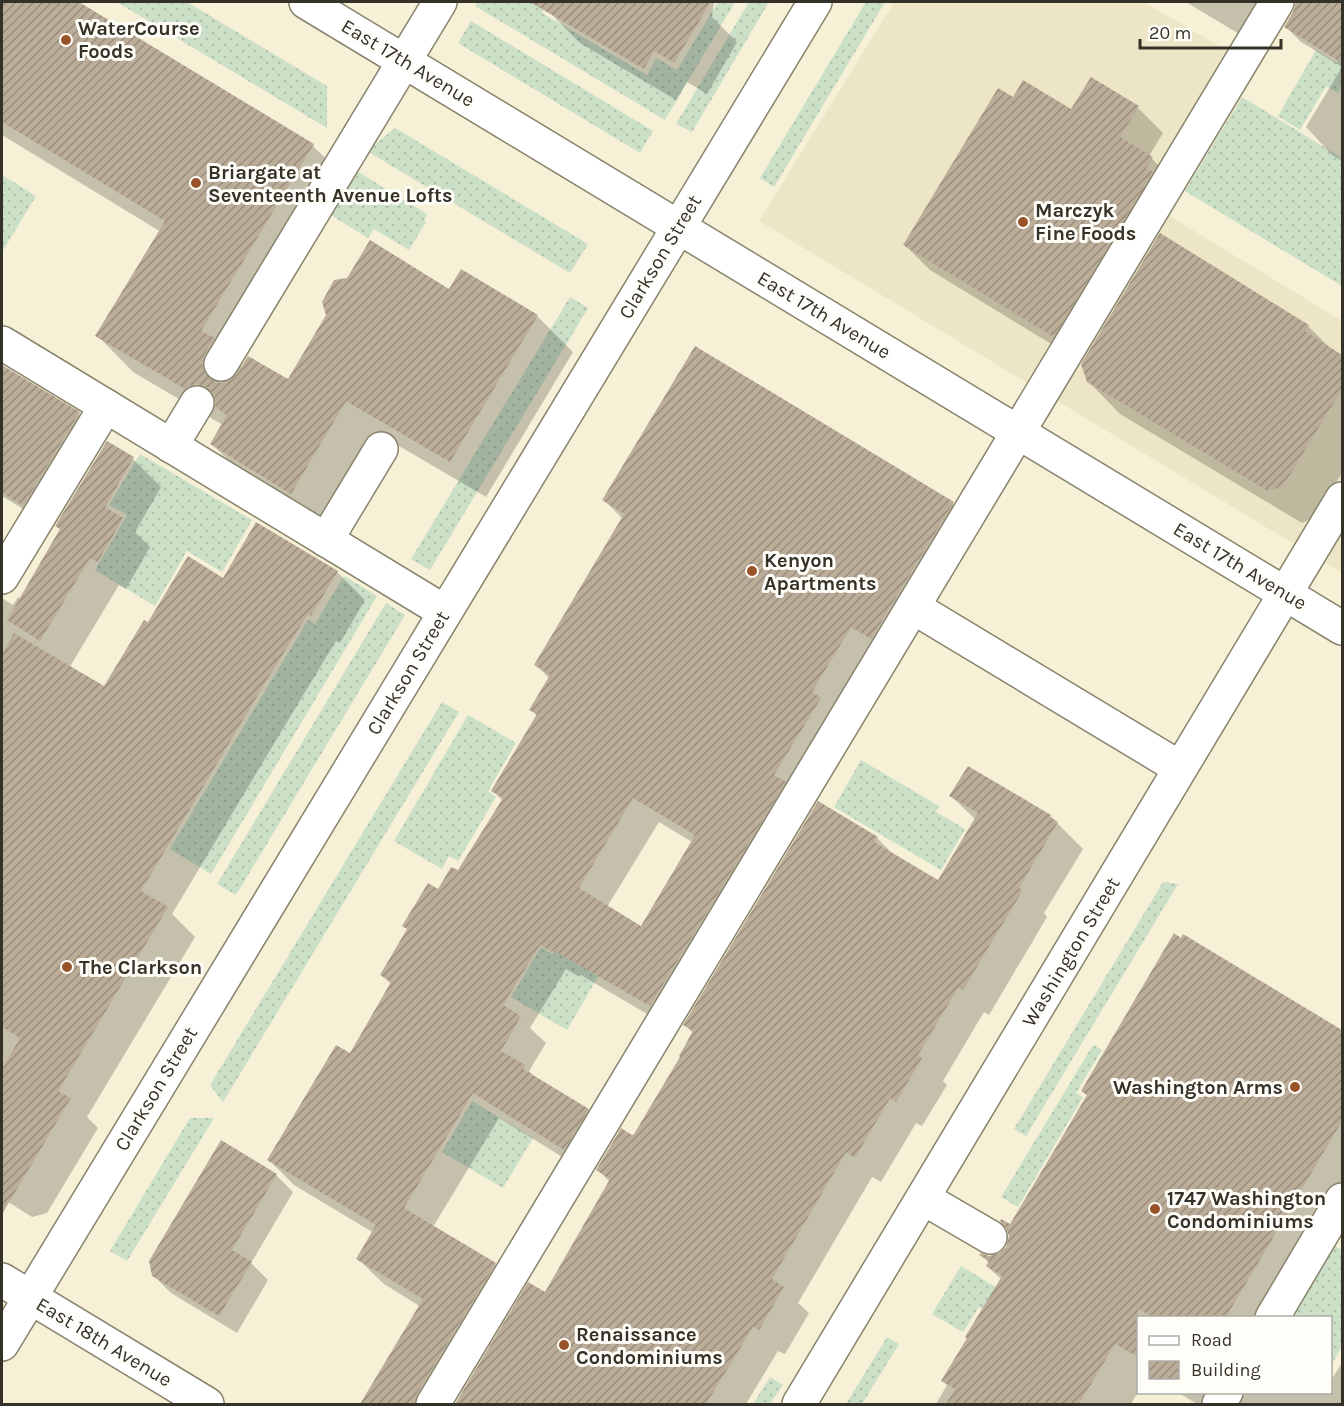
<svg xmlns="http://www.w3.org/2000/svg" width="1344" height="1406" viewBox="0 0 1344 1406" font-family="Karla,sans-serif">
<defs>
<pattern id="grass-dots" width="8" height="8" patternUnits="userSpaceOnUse" patternTransform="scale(1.5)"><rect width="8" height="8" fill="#cbe0c7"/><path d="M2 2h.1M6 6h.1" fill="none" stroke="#afc1ab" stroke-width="1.8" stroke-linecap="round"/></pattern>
<pattern id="building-hatch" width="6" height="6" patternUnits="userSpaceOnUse" patternTransform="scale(1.5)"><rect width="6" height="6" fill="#bcad99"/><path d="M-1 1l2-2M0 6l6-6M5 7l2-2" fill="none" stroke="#9a8d7d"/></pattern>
</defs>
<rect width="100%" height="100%" fill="#f6f0d7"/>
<polygon fill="#ede6c6" points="894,2 1144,2 1248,63 1155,207 1342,321 1342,573 759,221"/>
<g fill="url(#grass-dots)">
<polygon points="117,2 187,2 327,86 327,128"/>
<polygon points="477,2 544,2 547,3 542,13 647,75 656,58 677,70 718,2 735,2 665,120 475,6"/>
<polygon points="749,2 769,2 692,132 676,124"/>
<polygon points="866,2 885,2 774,187 760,178"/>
<polygon points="471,21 653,131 640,153 458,43"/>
<polygon points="1316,50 1337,63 1342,55 1342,85 1338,93 1326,86 1300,130 1278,116"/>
<polygon points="1242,97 1342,158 1342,286 1185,191"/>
<polygon points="395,128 588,244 570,273 367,151"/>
<polygon points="355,170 427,214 424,220 426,222 409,250 374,229 368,238 329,214"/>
<polygon points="2,175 36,196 2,252"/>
<polygon points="570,297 588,308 430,570 411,559"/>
<polygon points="140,454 252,520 222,572 187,551 155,606 95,570 127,515 109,505"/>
<polygon points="344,576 377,596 211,874 170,849 308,620 315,624"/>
<polygon points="386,603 405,615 236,895 217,884"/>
<polygon points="442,702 459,712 223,1102 210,1085"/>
<polygon points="468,715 516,743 488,791 496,797 458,861 449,856 442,869 394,841"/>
<polygon points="861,760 939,806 936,812 965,829 941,870 834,807"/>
<polygon points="1163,882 1178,884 1026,1136 1014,1129"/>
<polygon points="558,945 599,975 567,1030 511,997 541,947 552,954"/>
<polygon points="1093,1045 1102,1050 1076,1093 1083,1097 1018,1207 1001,1197"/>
<polygon points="472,1101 533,1138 503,1188 442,1152"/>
<polygon points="190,1118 214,1118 127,1261 110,1251"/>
<polygon points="1332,1244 1342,1250 1342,1346 1331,1366 1330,1318 1288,1318"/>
<polygon points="961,1266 1004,1292 991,1313 979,1307 963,1332 932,1314"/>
<polygon points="887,1337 899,1344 862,1404 846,1404"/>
<polygon points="770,1377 783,1385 770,1404 753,1404"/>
</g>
<g fill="#0003" fill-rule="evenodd">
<polygon points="2,2 76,2 313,146 349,182 238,364 242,368 289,381 450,292 537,316 573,352 486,497 382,436 328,529 248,480 212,444 223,425 133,372 97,335 161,232 2,135"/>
<polygon points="554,2 714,2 712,17 737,42 707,94 687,82 676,100 580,43 548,11"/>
<polygon points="1186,2 1282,2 1249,40"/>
<polygon points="1297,2 1342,2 1342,161 1332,155 1306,127 1342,67 1301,42 1286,27 1294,12"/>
<polygon points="1013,99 1072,111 1138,108 1163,133 1149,156 1178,184 1079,361 930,270 905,245"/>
<polygon points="1308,326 1332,350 1342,357 1342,473 1315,517 1302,523 1120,414 1088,381"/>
<polygon points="7,370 79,414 92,426 36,517 2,496 2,372 5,373"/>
<polygon points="133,459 161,487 135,532 150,547 126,589 119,585 69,668 105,688 149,624 224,581 337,572 365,600 340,643 336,641 293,712 172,914 195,937 87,1117 98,1128 47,1213 32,1217 2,1198 2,598 13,605 18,597 21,599"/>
<path d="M604 500 953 504 978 529 676 1031 579 974 578 976 566 969 530 1028 546 1043 529 1071 538 1080 588 1110 613 1136 590 1174 499 1118 433 1227 495 1264 521 1289 451 1404H369L365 1400 421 1307 384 1284 358 1259 374 1233 294 1185 269 1160 350 1055 391 984 382 975 438 891 458 873 503 801 492 790 537 716 531 710 550 679 536 665 623 519ZM659 822 692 842 642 928 607 907Z"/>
<polygon points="968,768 1050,816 1083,849 1044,913 1047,917 989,1015 984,1012 943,1081 947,1085 922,1126 916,1123 881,1182 872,1177 798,1303 809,1313 785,1354 778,1351 746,1404 456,1404 529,1284 545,1294 610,1182 598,1170 632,1137 635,1136 694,1034 685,1025 877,838 895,856 939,882 976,820 951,796"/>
<polygon points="1184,936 1342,1032 1342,1209 1278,1318 1138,1318 1138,1392 1131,1404 936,1404 947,1385 943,1381 1002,1280 987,1266 989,1263 981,1255 989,1257 1000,1255 1007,1248 1010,1236 1010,1226 1088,1096 1083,1091"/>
<polygon points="276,1175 293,1192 251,1263 268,1280 237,1333 171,1293 153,1275"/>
<polygon points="1342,1363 1342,1404 1197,1404 1177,1392 1330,1392 1330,1382"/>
</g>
<g fill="url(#building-hatch)" fill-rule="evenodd">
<polygon points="2,2 79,2 314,144 201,331 215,338 205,354 202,363 205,374 212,380 221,383 231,380 237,374 248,356 288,379 326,315 322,302 334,280 347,278 370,240 449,289 461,269 538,315 450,462 346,401 291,494 210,444 227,415 215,407 216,403 214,394 207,387 197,384 189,386 185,389 95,336 165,221 2,122"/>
<polygon points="530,2 711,2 674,63 654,51 644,69"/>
<polygon points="1296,2 1342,2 1342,63 1284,27 1293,12"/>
<polygon points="1091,77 1139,106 1120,137 1153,157 1146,169 1153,172 1054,337 903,245 998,88 1013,97 1023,80 1071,109"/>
<polygon points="1160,233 1309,325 1305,331 1342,355 1342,389 1283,486 1268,491 1087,382 1081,364"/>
<path d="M695 346 954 502 871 639 851 627 812 692 821 698 774 775 786 782 650 1006 553 950 552 952 540 945 503 1005 521 1016 501 1051 525 1065 523 1069 589 1109 564 1150 473 1093 404 1208 496 1263 417 1394 414 1404H360L423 1299 356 1259 376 1225 267 1160 336 1045 350 1053 391 982 380 975 407 929 402 926 428 883 438 889 451 867 458 870 503 798 491 791 537 714 529 710 550 675 534 665 624 514 602 500ZM633 798 695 835 641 926 579 888Z"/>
<polygon points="2,365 80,412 23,506 2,493"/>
<polygon points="107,441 134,457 105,507 123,518 98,562 90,558 40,641 7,620 60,529 55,526"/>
<polygon points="256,522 338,571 311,616 308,614 265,683 141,891 168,907 58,1091 71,1098 2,1214 2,1069 20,1038 2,1027 2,655 14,633 104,686 144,620 148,622 188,556 223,578"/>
<polygon points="968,766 1051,815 1050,817 1058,822 1019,888 1023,890 963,990 958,988 918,1055 922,1058 896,1102 890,1098 855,1158 846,1152 772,1279 784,1287 759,1330 753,1327 706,1404 455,1404 528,1282 545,1292 610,1179 596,1170 621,1128 632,1135 634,1134 680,1057 679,1056 693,1031 683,1025 818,801 878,837 874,842 938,880 978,813 949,796"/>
<polygon points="1174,933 1181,938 1183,934 1342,1030 1342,1121 1226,1317 1153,1317 1138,1309 1138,1357 1115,1344 1079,1404 946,1404 955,1389 941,1381 967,1338 965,1337 1002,1276 986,1266 989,1261 979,1255 981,1253 989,1256 999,1253 1006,1247 1009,1236 1006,1228 1000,1221 1001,1219 1010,1224 1052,1154 1087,1095 1081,1091"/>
<polygon points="221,1140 277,1174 232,1250 252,1262 219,1316 152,1276 149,1261"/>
</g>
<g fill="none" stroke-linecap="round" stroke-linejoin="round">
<defs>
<g id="minor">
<polyline points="2,343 445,612"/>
<polyline points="221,364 440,2"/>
<polyline points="171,446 197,403"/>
<polyline points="326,540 381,449"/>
<polyline points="2,577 106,406"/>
<polyline points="913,607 1180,768"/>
<polyline points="923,1198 990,1237"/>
<polyline points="1272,1318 1342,1200"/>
<polyline points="2,1344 815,2"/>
<polyline points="433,1404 1277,2"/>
<polyline points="799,1404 1342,499"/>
<polyline points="1219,1404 1226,1392"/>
</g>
<g id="major">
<polyline points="306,2 1342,628"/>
<polyline points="2,1280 207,1404"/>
</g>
</defs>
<use href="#minor" stroke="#88836c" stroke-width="36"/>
<use href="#major" stroke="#88836c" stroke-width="36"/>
<use href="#minor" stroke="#fff" stroke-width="33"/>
<use href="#major" stroke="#fff" stroke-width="33"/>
</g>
<g fill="#985328" stroke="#fefdf8" stroke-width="2">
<circle cx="66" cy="40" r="6"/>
<circle cx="196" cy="183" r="6"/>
<circle cx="1023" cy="222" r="6"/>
<circle cx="752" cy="571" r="6"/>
<circle cx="67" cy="967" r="6"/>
<circle cx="1295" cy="1087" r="6"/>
<circle cx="1155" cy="1209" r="6"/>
<circle cx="564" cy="1345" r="6"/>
</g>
<g text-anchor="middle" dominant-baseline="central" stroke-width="6" stroke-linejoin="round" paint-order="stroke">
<g font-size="20" font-weight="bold" fill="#343228" stroke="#fefdf8" text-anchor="start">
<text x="78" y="28">WaterCourse<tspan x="78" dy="23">Foods</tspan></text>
<text x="208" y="172">Briargate at<tspan x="208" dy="23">Seventeenth Avenue Lofts</tspan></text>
<text x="1035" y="210">Marczyk<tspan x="1035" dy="23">Fine Foods</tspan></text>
<text x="764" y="560">Kenyon<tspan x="764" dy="23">Apartments</tspan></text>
<text x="79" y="967">The Clarkson</text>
<text x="1283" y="1087" text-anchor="end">Washington Arms</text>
<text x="1167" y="1198">1747 Washington<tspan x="1167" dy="23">Condominiums</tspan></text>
<text x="576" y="1334">Renaissance<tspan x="576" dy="23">Condominiums</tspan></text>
</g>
<g font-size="20" fill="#343228" stroke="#fefdf8">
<text transform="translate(408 63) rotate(31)">East 17th Avenue</text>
<text transform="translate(660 257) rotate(-59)">Clarkson Street</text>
<text transform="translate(824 315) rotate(31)">East 17th Avenue</text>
<text transform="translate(1240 566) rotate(31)">East 17th Avenue</text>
<text transform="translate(408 673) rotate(-59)">Clarkson Street</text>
<text transform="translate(1071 952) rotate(-59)">Washington Street</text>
<text transform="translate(156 1089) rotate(-59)">Clarkson Street</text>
<text transform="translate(104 1342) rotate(31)">East 18th Avenue</text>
</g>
</g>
<rect width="1344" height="1406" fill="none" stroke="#343228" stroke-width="6"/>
<rect x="1137" y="1316" width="195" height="78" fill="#fefdf8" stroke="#adaca5" stroke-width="1.5"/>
<rect x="1149" y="1336" width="30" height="9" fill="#ffffff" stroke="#adaca5" stroke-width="1.5"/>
<text x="1191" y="1346" font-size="18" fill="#343228">Road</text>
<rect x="1149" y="1361" width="30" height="18" fill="url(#building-hatch)" stroke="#adaca5" stroke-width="1.5"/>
<text x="1191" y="1376" font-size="18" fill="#343228">Building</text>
<path d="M1140 39v9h141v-9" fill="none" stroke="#343228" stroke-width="3"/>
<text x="1149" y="39" font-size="18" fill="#343228" stroke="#fefdf8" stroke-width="4.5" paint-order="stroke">20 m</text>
</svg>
